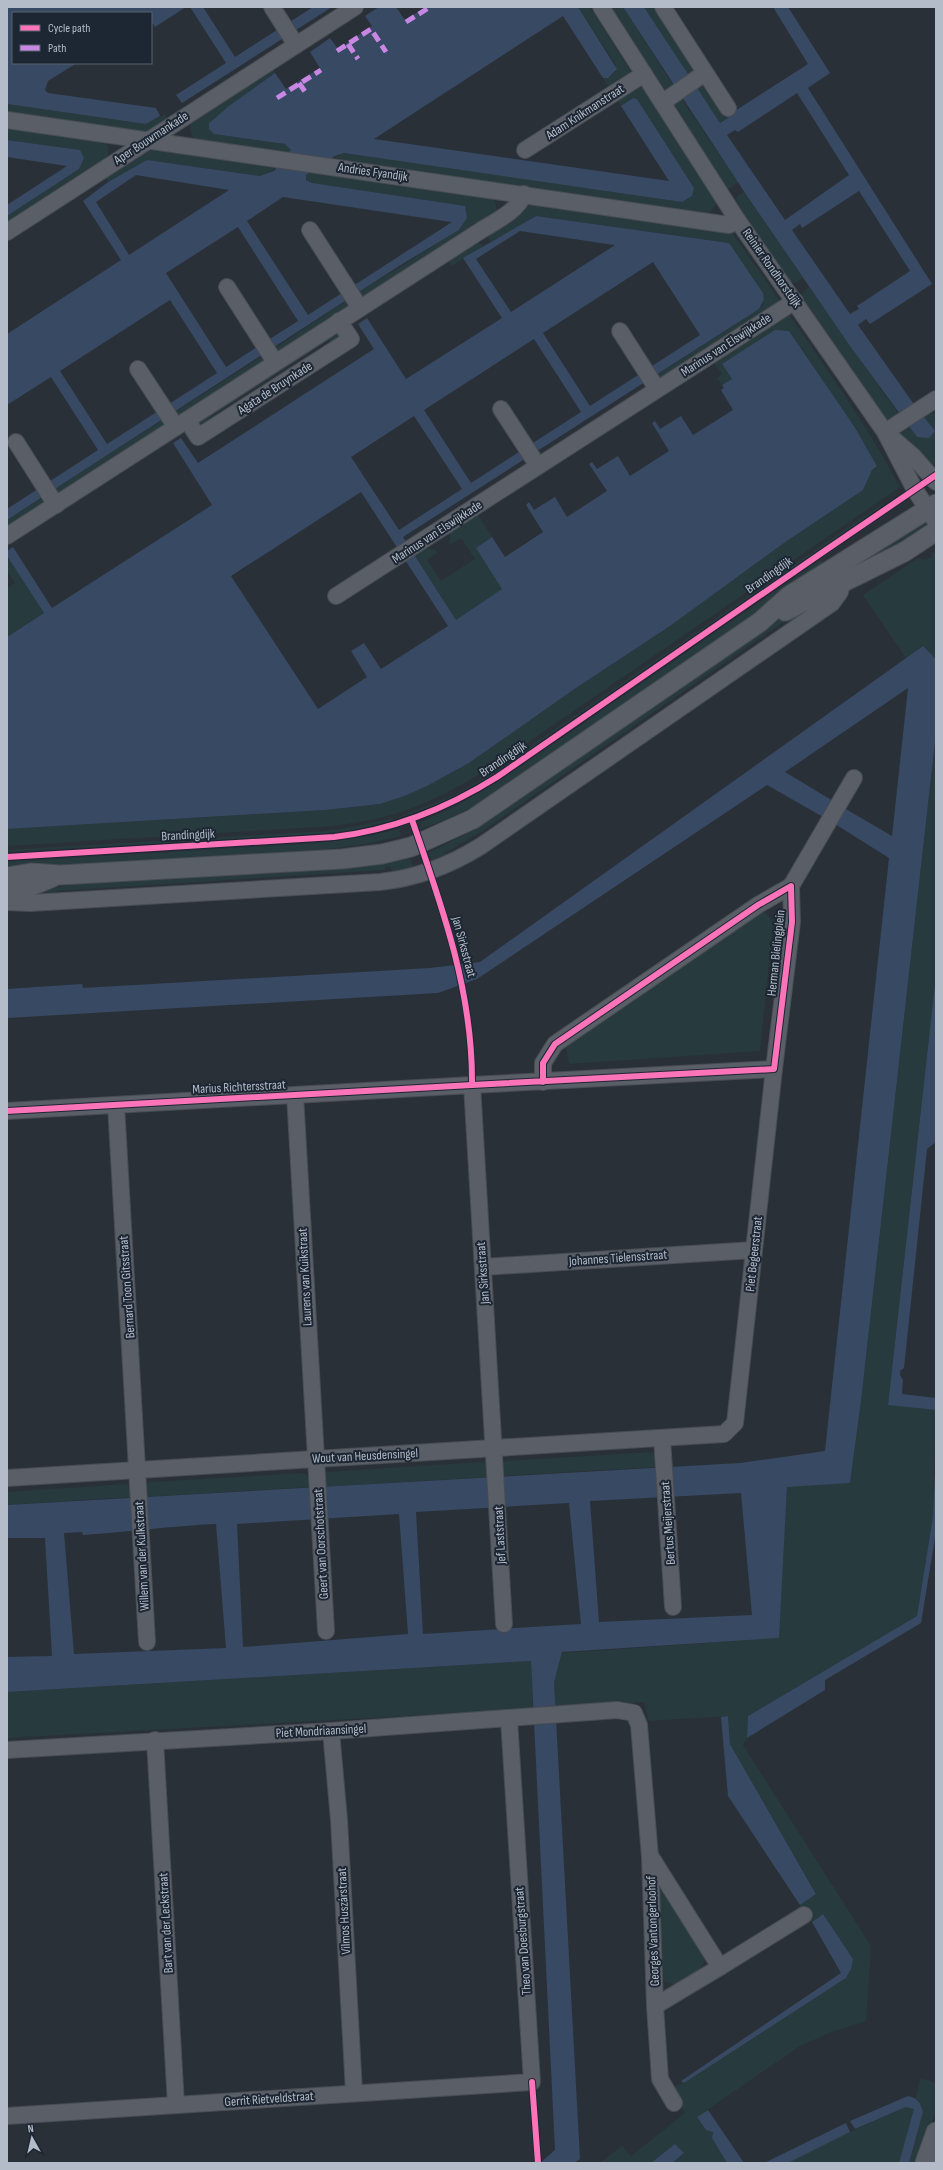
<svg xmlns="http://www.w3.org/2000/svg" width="943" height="2170" viewBox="0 0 943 2170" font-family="'Sofia Sans Condensed',sans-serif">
<rect width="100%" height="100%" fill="#2a3038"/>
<g fill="#273a3e">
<polygon points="578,7 590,7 631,72 611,90 603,78 608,78 616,72 616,65"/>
<polygon points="608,7 623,7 673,85 667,89 661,89"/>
<polygon points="644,7 656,7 696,68 688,76"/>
<path d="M271 67 275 73 213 119 214 134 285 144 291 150 287 155 198 141C191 136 189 130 191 121Z"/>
<polygon points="641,85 717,203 709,213 328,161 344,153 694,188 637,99 632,98 621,106 615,97"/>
<polygon points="703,85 706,85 733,107 738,105 739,107 727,115 728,118 720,123 696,88"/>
<polygon points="681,98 738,182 730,188 725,189 673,107"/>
<polygon points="7,104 146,124 165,114 169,121 149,134 7,115"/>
<polygon points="7,125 102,140 108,146 108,158 7,225 7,216 79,169 80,150 7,140"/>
<polygon points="150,146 260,163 260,166 276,168 267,174 260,176 147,160 108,182 106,177"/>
<polygon points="317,168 494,196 497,212 362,300 356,294 459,230 464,224 307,181 306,175"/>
<polygon points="744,192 803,278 796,283 790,282 739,206 736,197"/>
<polygon points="529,204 733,234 780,301 778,304 660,382 654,377 759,309 763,305 729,243 536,216 490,242 486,231"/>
<polygon points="475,239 483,246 452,266 448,260"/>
<polygon points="809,287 900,416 893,421 886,420 798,297"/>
<polygon points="349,299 352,307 277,355 272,350"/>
<path d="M789 314C828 371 868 426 900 487L511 754C468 782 426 808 375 819 361 822 347 824 333 826L7 846V829L325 810 380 804 407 795 427 786 469 763 576 688 670 626 784 543 863 490 872 470 877 466 854 426 789 331 722 365 732 379 722 385 717 378 722 374 712 360Z"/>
<polygon points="335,329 341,336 332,344 329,340 209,418 211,422 200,427 196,421"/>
<polygon points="264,355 267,362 177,419 172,414"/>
<polygon points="929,410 932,414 936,412 936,463 929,467 899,435 900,430"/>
<polygon points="164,419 167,426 58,496 52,491"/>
<polygon points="45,496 47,503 7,529 7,520"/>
<polygon points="882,504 884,505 486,779 439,804 399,818 399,817 454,795 484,778"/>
<polygon points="476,512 492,537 476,548 503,589 456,620 413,552 421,547 436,550 437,553 427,560 441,581 475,559 461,538 450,545 449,542 451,527"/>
<polygon points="923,519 930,524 929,529 844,576 841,571"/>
<polygon points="930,552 936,553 936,659 923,646 906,658 863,595 918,558 926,560 933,556"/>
<polygon points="7,556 44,613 7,637 7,588 15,583 7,571"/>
<path d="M819 561H823L827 567C747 619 669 673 591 727 537 764 483 809 420 829L421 822 454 807 504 778Z"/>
<polygon points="827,596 789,627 785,621 484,830 445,853 447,857 433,863 428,853 472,831 751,638 782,618"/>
<polygon points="936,733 936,975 888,1404 936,1410 933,1516 917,1616 748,1716 747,1738 743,1745 871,1946 866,2021 829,2033 800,2046 697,2117 706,2130 713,2131 712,2138 727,2163 672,2163 684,2153 675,2144 651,2163 600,2163 622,2146 631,2156 685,2113 669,2088 684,2083 846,1978 851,1969 823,1914 812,1922 800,1905 816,1893 730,1744 728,1716 649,1721 644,1702 555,1710 553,1682 562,1653 778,1638 787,1486 850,1483 861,1401"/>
<polygon points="393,818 394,820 354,830 320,834 7,852 7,850 325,831 353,827"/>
<polygon points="399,829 401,836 370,843 316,851 7,872 7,862 318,843 368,836"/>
<polygon points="411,859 413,869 392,873 390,866 385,867 385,870 56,891 53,893 52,897 35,898 33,892 82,883 359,866"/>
<polygon points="764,911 773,922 760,1051 569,1064 566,1047"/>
<polygon points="652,1452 657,1457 658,1467 501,1476 501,1467 505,1461"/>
<polygon points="483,1462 489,1468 489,1477 322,1487 322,1477 326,1472"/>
<polygon points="304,1473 310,1478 311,1487 144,1497 144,1488 149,1482"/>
<polygon points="127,1484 133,1488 133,1497 7,1505 7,1492"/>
<polygon points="531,1661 533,1709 7,1738 7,1692"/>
<path d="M661 1887 705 1952C706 1971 689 1976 675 1985L661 1980 658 1888Z"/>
<polygon points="920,2079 928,2080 936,2084 936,2110 917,2163 909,2163 923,2112 922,2105 916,2098"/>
<polygon points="906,2107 914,2109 915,2112 899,2163 788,2163 850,2132"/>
</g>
<g fill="#384963" fill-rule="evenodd">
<polygon points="7,7 186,7 155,27 151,21 151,13 13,13 13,63 77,63 48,81 45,90 48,93 156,108 160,116 146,124 7,104"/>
<polygon points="190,7 203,7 235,57 313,7 332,7 182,103 176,95 226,63"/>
<path d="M379 7H396L405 20 426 7H578L617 69 608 78H603L563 16 374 139 669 181 621 106 633 98 637 99 694 188 692 196 682 202 344 153 335 156 306 175V180L312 183 465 206 467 218 459 230 399 266 7 520V509L98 450 51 377 7 405V334L121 260 83 201 108 182 147 160 260 176 274 171 291 150 285 144 214 134 209 129V123L229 106 275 73 286 89 320 68 310 52 330 38 338 49 372 26 365 16ZM136 175 229 190 129 255 96 202ZM283 197 451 222H452L308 315 247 221ZM238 227 298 321 226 367 166 273ZM170 300 217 373 107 444 60 371Z"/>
<path d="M623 7H644L720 123 728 118 727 116 808 64 773 7H788L830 73 808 88 932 284 870 324 866 319 858 325 913 403 935 431 929 438 917 437 850 346 747 196ZM797 93 849 175 785 220 727 135 735 130 738 132ZM859 191 910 271 857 306 859 309 850 314 792 230 800 224 802 228Z"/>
<polygon points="7,140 80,150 84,158 79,169 7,216 7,205 67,166 7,157"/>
<path d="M536 216 729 243 763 293 764 299 759 309 403 537 456 620 502 589 476 548 492 537 505 557 543 532 526 505 529 502 534 510 555 497 567 517 607 491 589 464 592 462 597 469 618 456 630 476 669 451 652 423 655 421 660 429 681 416 693 435 733 410 721 390 724 388 722 385 732 379 722 364 775 330 789 331 854 426 877 466 872 470 863 490 784 543 670 626 576 688 469 763 427 786 407 795 380 804 325 810 7 829V637L44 613 7 556V551L13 547 52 608 212 505 173 443 181 438 198 463 374 349 358 324 367 318 406 379 502 318 463 258ZM520 231 614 245H615L511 312 476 259ZM653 262 700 335 590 406 543 333ZM534 339 581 412 471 483 424 410ZM414 416 462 489 399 530 351 457ZM361 492 448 626 381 669 364 643 351 651 367 677 318 709 231 576Z"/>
<path d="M923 646 936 659V733L861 1401 850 1483 787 1487 779 1638 562 1652 554 1682 580 2159 574 2163H540L555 2150 531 1661 7 1692V1657L52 1656 45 1538H7V1505L740 1463 825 1451 889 858 835 824 844 808 892 836 908 688 785 772 833 801 823 817 767 785 477 979 438 993 7 1018V989L82 984 83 988 430 968 480 962ZM741 1493 752 1615 599 1622 590 1501ZM569 1503 581 1624 423 1634 416 1512ZM399 1514 408 1634 243 1647 237 1524ZM216 1524 226 1648 74 1654 64 1533 82 1532 83 1535C128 1532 171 1526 216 1524Z"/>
<polygon points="936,975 936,1142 927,1149 904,1368 900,1371 900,1375 903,1380 902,1394 936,1398 936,1410 888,1405"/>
<polygon points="936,1448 936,1532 921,1623 825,1680 825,1690 747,1738 748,1716 917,1616 933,1516"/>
<polygon points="728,1716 730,1744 816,1894 800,1905 728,1796 721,1717"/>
<polygon points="823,1914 853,1959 851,1969 846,1978 684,2083 681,2081 841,1973 812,1922"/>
<path d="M908 2096C918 2098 921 2103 923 2112L909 2163H899L914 2109 906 2107 855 2129 850 2121Z"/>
<polygon points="708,2110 744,2163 727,2163 712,2138 713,2132 706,2130 697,2117"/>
<polygon points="846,2123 850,2132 788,2163 764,2163"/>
<polygon points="675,2144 684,2153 672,2163 651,2163"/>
</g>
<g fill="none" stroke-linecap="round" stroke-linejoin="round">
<defs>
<g id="minor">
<polyline points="272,7 296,45"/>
<polyline points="601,7 738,221 885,432 915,490 936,522"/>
<polyline points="663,7 728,108"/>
<polyline points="663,102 705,73"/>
<polyline points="7,120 729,225 738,221"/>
<polyline points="525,150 644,74"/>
<polyline points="310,230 360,308"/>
<polyline points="7,232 355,7"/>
<polyline points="227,287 275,362"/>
<polyline points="620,331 657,389"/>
<polyline points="138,369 176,427"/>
<polyline points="501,409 538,466"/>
<polyline points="187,420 198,437 351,339 339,321"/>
<polyline points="885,432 936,399"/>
<polyline points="890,436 913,456 936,482"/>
<polyline points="16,442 56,505"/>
<path d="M7 536 480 231C494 222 518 211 524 194"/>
<polyline points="336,596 795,301"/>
<polyline points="791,886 854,778"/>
<path d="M7 902 30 903 380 882C417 878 449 866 481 846L832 603 840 592 842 582"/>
<polyline points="472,1085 504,1624"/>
<polyline points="295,1095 326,1631"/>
<polyline points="116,1105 147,1642"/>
<polyline points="7,1111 472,1085 774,1069 792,922 791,886 758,905 555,1044 543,1063 543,1082"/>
<polyline points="483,1267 754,1250"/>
<polyline points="662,1438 673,1607"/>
<polyline points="7,1478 724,1434 735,1423 774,1069"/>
<polyline points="331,1731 339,1820 354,2092"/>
<polyline points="155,1740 176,2105"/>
<polyline points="7,1750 331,1731 617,1710 634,1713 639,1725 650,1857 655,2006 660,2079 674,2103"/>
<polyline points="651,1857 720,1967 655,2006"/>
<polyline points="720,1967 804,1915"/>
<polyline points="7,2116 532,2082 509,1719"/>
</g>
<g id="tertiary">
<polyline points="785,611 904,552 936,531"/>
<polyline points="7,877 31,873 60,875 342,859 382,854 411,847 473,819 760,622 789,596 936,504"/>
<polyline points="7,896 53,877"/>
<polyline points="925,2163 936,2132"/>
</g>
</defs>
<use href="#minor" stroke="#484c53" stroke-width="18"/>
<use href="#tertiary" stroke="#484c53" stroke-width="21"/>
<use href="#minor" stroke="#5a5e66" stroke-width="16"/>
<use href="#tertiary" stroke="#5a5e66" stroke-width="19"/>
<g stroke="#c787e3" stroke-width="5" stroke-dasharray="10 5" stroke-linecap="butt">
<polyline points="406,22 430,7"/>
<polyline points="348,44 358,59"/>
<polyline points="337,51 371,29 386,52"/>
<polyline points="299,83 306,93"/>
<polyline points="277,98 321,70"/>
</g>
<defs>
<g id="cycleway">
<path d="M412 820C442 906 473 992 472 1085"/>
<path d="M7 857 334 837C393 830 446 809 497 777L823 552 936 475"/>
<polyline points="7,1111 472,1085 774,1069 792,922 791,886 758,905 555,1044 543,1063 543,1082"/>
<polyline points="532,2082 538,2163"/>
</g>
</defs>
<use href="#cycleway" stroke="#1d2633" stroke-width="8"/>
<use href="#cycleway" stroke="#fb73b8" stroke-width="6"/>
</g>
<g text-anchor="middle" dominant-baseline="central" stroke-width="4" stroke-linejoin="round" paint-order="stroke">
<g font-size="13" fill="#b4bcc9" stroke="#1d2633">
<text transform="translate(585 112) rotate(-33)">Adam Knikmanstraat</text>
<text transform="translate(151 138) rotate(-33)">Aper Bouwmankade</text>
<text transform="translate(373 172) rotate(8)">Andries Fyandijk</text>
<text transform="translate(772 268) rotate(55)">Reinier Rondhorstdijk</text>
<text transform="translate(726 345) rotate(-33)">Marinus van Elswijkkade</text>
<text transform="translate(275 388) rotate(-33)">Agata de Bruynkade</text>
<text transform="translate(437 532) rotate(-33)">Marinus van Elswijkkade</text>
<text transform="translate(769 575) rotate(-35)">Brandingdijk</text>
<text transform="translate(503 759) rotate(-34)">Brandingdijk</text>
<text transform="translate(188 835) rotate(-3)">Brandingdijk</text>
<text transform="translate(464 947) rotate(75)">Jan Sirksstraat</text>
<text transform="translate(776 953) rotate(-84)">Herman Bielingplein</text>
<text transform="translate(239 1087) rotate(-3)">Marius Richtersstraat</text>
<text transform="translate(754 1254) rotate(-84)">Piet Begeerstraat</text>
<text transform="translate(618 1258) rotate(-4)">Johannes Tielensstraat</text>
<text transform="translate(483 1273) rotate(-94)">Jan Sirksstraat</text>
<text transform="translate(305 1277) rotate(-93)">Laurens van Kuikstraat</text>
<text transform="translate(127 1287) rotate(-94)">Bernard Toon Gitsstraat</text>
<text transform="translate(365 1456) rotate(-3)">Wout van Heusdensingel</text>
<text transform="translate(668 1523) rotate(-94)">Bertus Meijerstraat</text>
<text transform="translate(500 1535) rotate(-93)">Jef Laststraat</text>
<text transform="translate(321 1544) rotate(-93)">Geert van Oorschotstraat</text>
<text transform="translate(142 1556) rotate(-93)">Willem van der Kulkstraat</text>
<text transform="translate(321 1731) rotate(-3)">Piet Mondriaansingel</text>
<text transform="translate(344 1911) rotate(-93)">Vilmos Huszárstraat</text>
<text transform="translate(166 1923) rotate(-93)">Bart van der Leckstraat</text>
<text transform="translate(653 1931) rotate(-92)">Georges Vantongerloohof</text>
<text transform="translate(523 1941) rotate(-94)">Theo van Doesburgstraat</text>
<text transform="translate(269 2099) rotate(-4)">Gerrit Rietveldstraat</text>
</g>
</g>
<rect width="943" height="2170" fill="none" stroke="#b4bcc9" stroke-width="16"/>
<rect x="12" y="12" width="140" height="52" fill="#1d2633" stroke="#59626f"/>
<rect x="20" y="25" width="20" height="6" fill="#fb73b8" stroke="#59626f"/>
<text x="48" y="32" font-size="12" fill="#b4bcc9">Cycle path</text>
<rect x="20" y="45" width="20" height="6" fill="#c787e3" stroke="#59626f"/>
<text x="48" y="52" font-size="12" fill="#b4bcc9">Path</text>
<g transform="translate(32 2138) rotate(352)" stroke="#1d2633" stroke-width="3" paint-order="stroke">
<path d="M0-3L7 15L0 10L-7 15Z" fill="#b4bcc9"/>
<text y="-6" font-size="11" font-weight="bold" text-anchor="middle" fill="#b4bcc9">N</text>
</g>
</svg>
